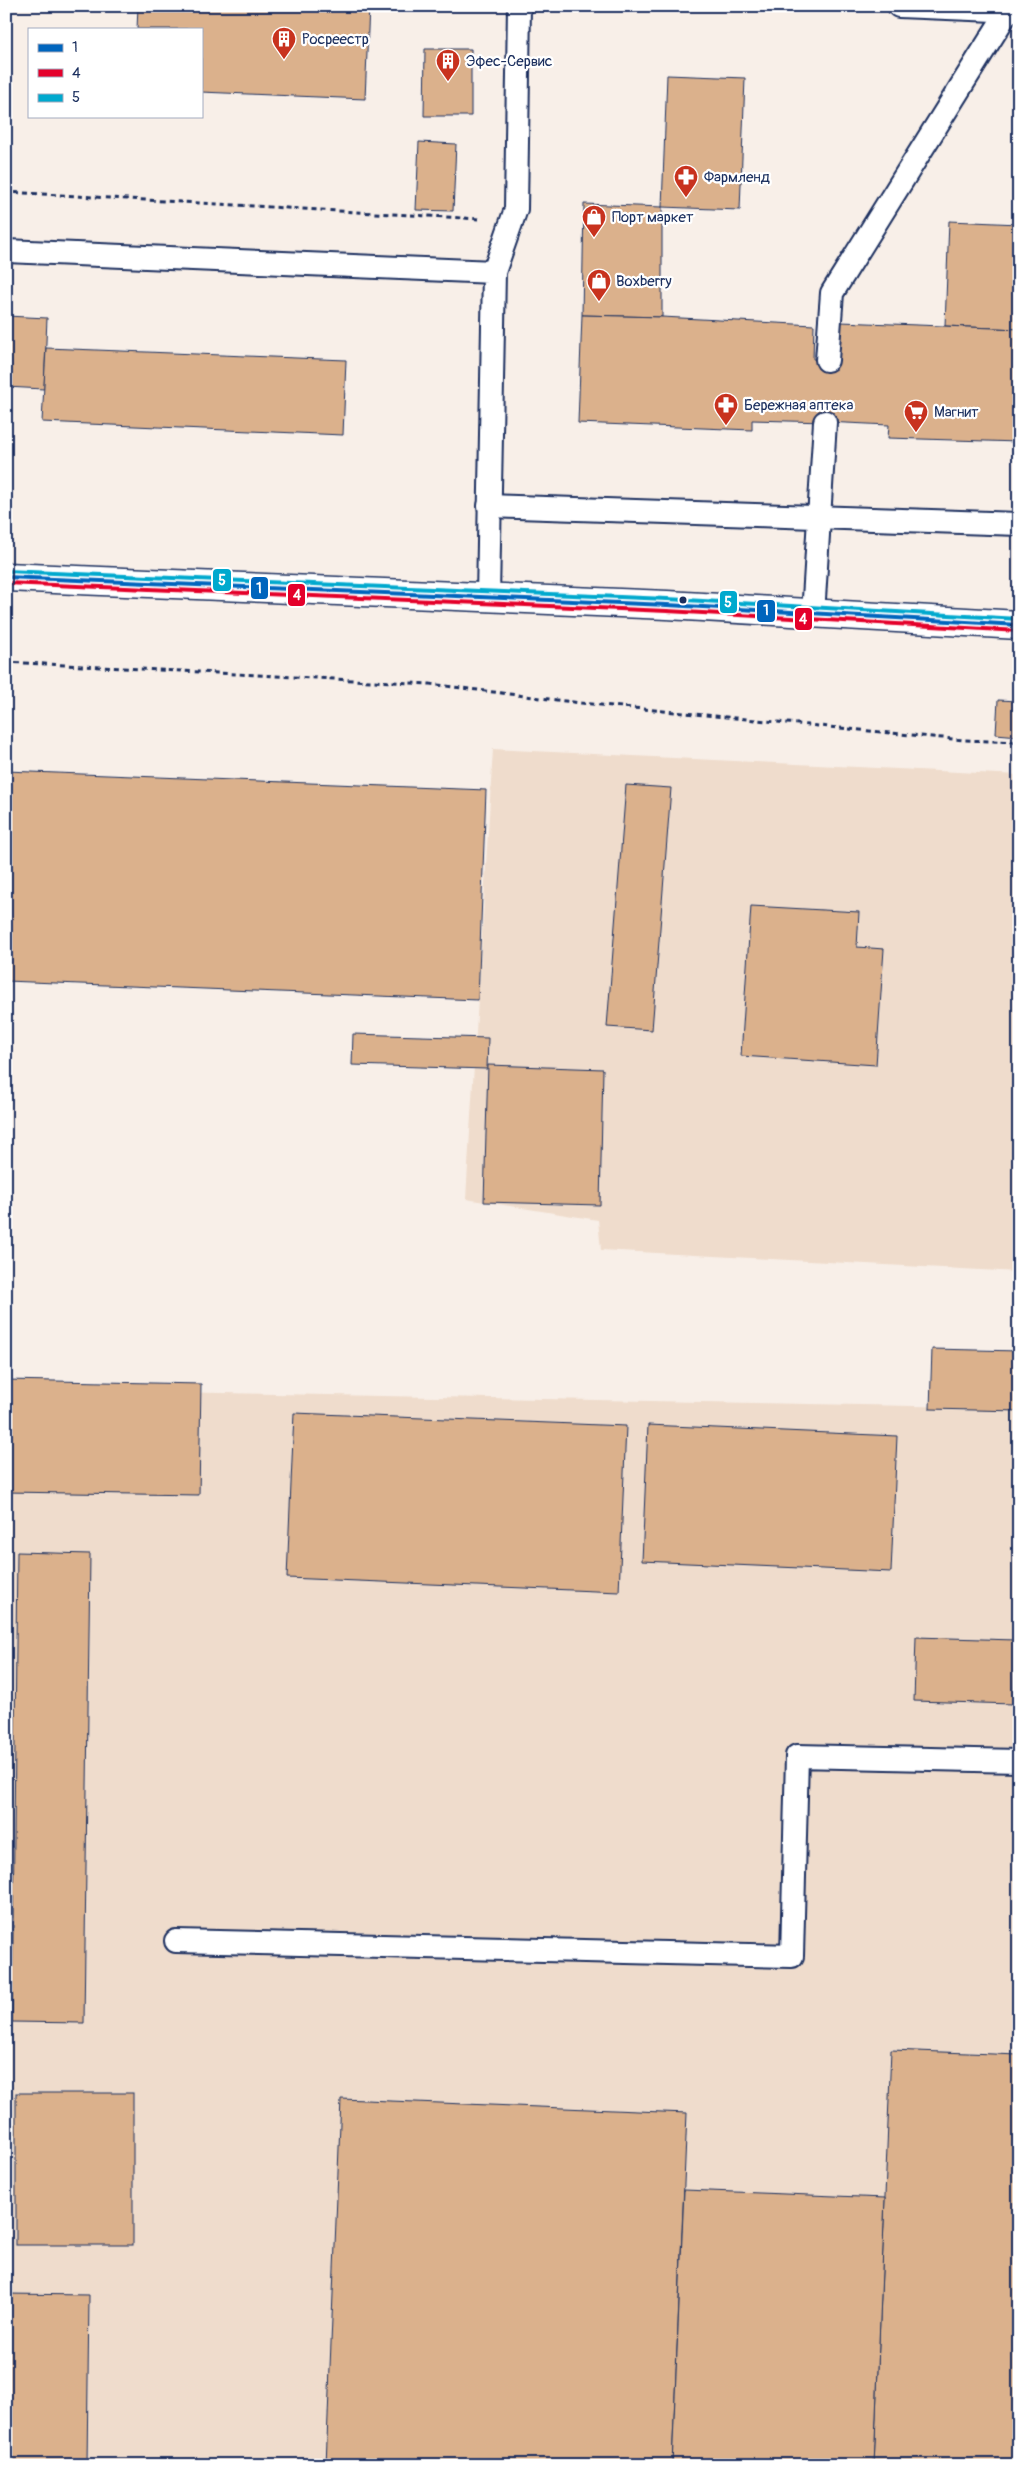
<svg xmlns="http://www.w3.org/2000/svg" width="1025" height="2471" viewBox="0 0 1025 2471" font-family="Pangolin,sans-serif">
<rect width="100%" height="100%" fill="#f8efe8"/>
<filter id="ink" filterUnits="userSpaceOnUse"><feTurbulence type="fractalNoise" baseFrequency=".02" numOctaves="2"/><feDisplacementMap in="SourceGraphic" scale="10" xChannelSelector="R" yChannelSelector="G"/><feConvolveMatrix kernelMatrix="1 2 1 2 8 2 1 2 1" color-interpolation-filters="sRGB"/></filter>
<g filter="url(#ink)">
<g fill="#efdccc">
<polygon points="493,749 1019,775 1019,1272 601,1250 598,1220 466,1199"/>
<polygon points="6,1389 1019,1408 1019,2465 6,2465"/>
</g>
<g fill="#dbb18c" stroke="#1b2f5e">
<polygon points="138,6 369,6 365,99 201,92 201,29 137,29"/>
<polygon points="425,49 471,49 471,116 424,116"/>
<polygon points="667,75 745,78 740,210 662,207"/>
<polygon points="419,142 456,144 453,211 416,210"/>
<polygon points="584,204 662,207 662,317 582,315"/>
<polygon points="949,221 1019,224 1019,329 945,326"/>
<polygon points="582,315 662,317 814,325 813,359 827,360 839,360 841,322 1019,329 1019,442 888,438 889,425 825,422 752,420 752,430 578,423"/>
<polygon points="6,316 47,318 44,389 6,387"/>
<polygon points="46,348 346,360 343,435 42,422"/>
<polygon points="998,700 1019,701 1019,736 996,734"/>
<polygon points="6,771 486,790 478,1000 6,981"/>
<polygon points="626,785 671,788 652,1030 607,1027"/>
<polygon points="751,906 859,912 857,947 884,949 876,1065 741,1056"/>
<polygon points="353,1034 488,1038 487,1069 352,1065"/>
<polygon points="488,1065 603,1069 600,1205 484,1202"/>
<polygon points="932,1349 1019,1351 1019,1411 930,1409"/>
<polygon points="6,1380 201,1384 199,1495 6,1492"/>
<polygon points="294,1413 626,1426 619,1592 287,1578"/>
<polygon points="648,1425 897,1436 891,1572 642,1561"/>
<polygon points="17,1552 90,1554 84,2023 12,2022"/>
<polygon points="916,1637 1015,1640 1013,1704 914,1701"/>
<polygon points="891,2050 1019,2055 1019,2465 874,2465"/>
<rect x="16" y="2093" width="117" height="152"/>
<polygon points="341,2099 687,2113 672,2465 326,2465"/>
<polygon points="684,2190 885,2198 874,2465 672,2465"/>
<polygon points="6,2294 89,2295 87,2465 6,2465"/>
</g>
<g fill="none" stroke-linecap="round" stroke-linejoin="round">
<defs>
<g id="service">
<polyline points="899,6 1019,11"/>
<polyline points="6,251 494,272 488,597"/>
<polyline points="494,272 516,209 519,6"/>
<polyline points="827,360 832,293 1008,11"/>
<polyline points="489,506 1019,524"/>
<polyline points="813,615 825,422"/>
<polyline points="176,1941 792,1956 797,1756 1019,1761"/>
</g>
<polyline id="secondary" points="6,577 667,605 1019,625"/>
</defs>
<use href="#service" stroke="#1b2f5e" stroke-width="26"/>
<use href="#secondary" stroke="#1b2f5e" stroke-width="31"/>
<g stroke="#1b2f5e" stroke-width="3" stroke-dasharray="5 4" stroke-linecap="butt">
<polyline points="6,192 480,219"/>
<polyline points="6,662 430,684 581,703 963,740 1019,742"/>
</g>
<use href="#service" stroke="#fff" stroke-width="22"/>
<use href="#secondary" stroke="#fff" stroke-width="28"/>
<defs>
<polyline id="bus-1" points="6,577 667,605 1019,625"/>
<polyline id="bus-2" points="6,583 667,611 1019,631"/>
<polyline id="bus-3" points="6,571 667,599 1019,619"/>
</defs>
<use href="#bus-1" stroke="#fff" stroke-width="8"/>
<use href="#bus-2" stroke="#fff" stroke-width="8"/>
<use href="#bus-3" stroke="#fff" stroke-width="8"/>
<use href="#bus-1" stroke="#0065bd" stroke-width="4"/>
<use href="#bus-2" stroke="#e4002b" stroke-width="4"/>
<use href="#bus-3" stroke="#00a9ce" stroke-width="4"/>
</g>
</g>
<defs>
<symbol id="building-pin" viewBox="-11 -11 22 30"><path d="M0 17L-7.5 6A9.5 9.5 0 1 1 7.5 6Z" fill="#c8321e" stroke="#fff"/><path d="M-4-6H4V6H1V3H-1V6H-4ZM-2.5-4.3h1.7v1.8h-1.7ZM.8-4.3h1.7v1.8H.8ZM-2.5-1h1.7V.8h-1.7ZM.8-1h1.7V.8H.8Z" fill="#fff"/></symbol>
<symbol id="pharmacy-pin" viewBox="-11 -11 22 30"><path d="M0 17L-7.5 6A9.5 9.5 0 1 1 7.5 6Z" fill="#c8321e" stroke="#fff"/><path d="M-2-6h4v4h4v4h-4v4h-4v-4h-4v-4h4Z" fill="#fff"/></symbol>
<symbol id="shop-pin" viewBox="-11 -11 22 30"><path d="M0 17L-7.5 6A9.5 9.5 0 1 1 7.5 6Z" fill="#c8321e" stroke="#fff"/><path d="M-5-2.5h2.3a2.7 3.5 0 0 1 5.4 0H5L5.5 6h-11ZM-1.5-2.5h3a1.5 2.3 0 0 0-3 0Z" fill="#fff"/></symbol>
<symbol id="supermarket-pin" viewBox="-11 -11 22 30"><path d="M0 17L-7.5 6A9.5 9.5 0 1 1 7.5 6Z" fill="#c8321e" stroke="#fff"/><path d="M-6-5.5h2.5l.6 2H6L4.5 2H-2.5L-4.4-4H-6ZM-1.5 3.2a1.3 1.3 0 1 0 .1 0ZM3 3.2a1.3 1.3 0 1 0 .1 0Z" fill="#fff"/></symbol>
</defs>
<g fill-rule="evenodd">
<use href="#building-pin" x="270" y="25" width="28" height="38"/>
<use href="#building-pin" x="434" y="47" width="28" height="38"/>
<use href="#pharmacy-pin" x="672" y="163" width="28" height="38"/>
<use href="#shop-pin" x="580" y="203" width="28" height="38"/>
<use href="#shop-pin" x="585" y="267" width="28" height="38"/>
<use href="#pharmacy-pin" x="712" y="391" width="28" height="38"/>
<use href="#supermarket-pin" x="902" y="398" width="28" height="38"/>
</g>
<circle fill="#1b2f5e" stroke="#fff" stroke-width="2" cx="683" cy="600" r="4.5"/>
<g text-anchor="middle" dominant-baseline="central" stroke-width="4.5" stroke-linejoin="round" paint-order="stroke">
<g font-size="15" fill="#1b2f5e" stroke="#fff" text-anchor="start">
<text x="302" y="39">Росреестр</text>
<text x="466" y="61">Эфес-Сервис</text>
<text x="704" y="177">Фармленд</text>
<text x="612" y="217">Порт маркет</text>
<text x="616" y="281">Boxberry</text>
<text x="744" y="405">Бережная аптека</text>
<text x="934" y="412">Магнит</text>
</g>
</g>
<g stroke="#fff" stroke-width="2">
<rect x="212" y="568" width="20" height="24" rx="5" fill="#00a9ce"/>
<rect x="250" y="576" width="19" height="24" rx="5" fill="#0065bd"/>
<rect x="287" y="583" width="19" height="24" rx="5" fill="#e4002b"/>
<rect x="719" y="590" width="19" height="24" rx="5" fill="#00a9ce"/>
<rect x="756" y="599" width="20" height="24" rx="5" fill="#0065bd"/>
<rect x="794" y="607" width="19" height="24" rx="5" fill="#e4002b"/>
</g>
<g font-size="14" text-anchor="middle" font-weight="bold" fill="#fff">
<text x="222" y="585">5</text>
<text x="259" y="593">1</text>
<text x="297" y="600">4</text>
<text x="728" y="607">5</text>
<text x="766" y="615">1</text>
<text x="803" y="624">4</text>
</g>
<rect width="1025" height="2471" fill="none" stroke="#fff" stroke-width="25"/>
<rect x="12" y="12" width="1000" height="2446" fill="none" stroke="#1b2f5e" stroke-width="2" filter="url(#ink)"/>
<rect x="28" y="28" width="175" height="90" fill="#ffffff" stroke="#a4acbf"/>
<rect x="38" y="44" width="25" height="8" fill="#0065bd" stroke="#a4acbf"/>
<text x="72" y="52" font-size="15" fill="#1b2f5e">1</text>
<rect x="38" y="69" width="25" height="8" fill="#e4002b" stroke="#a4acbf"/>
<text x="72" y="78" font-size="15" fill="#1b2f5e">4</text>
<rect x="38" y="94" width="25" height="8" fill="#00a9ce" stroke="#a4acbf"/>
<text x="72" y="102" font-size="15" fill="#1b2f5e">5</text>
</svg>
